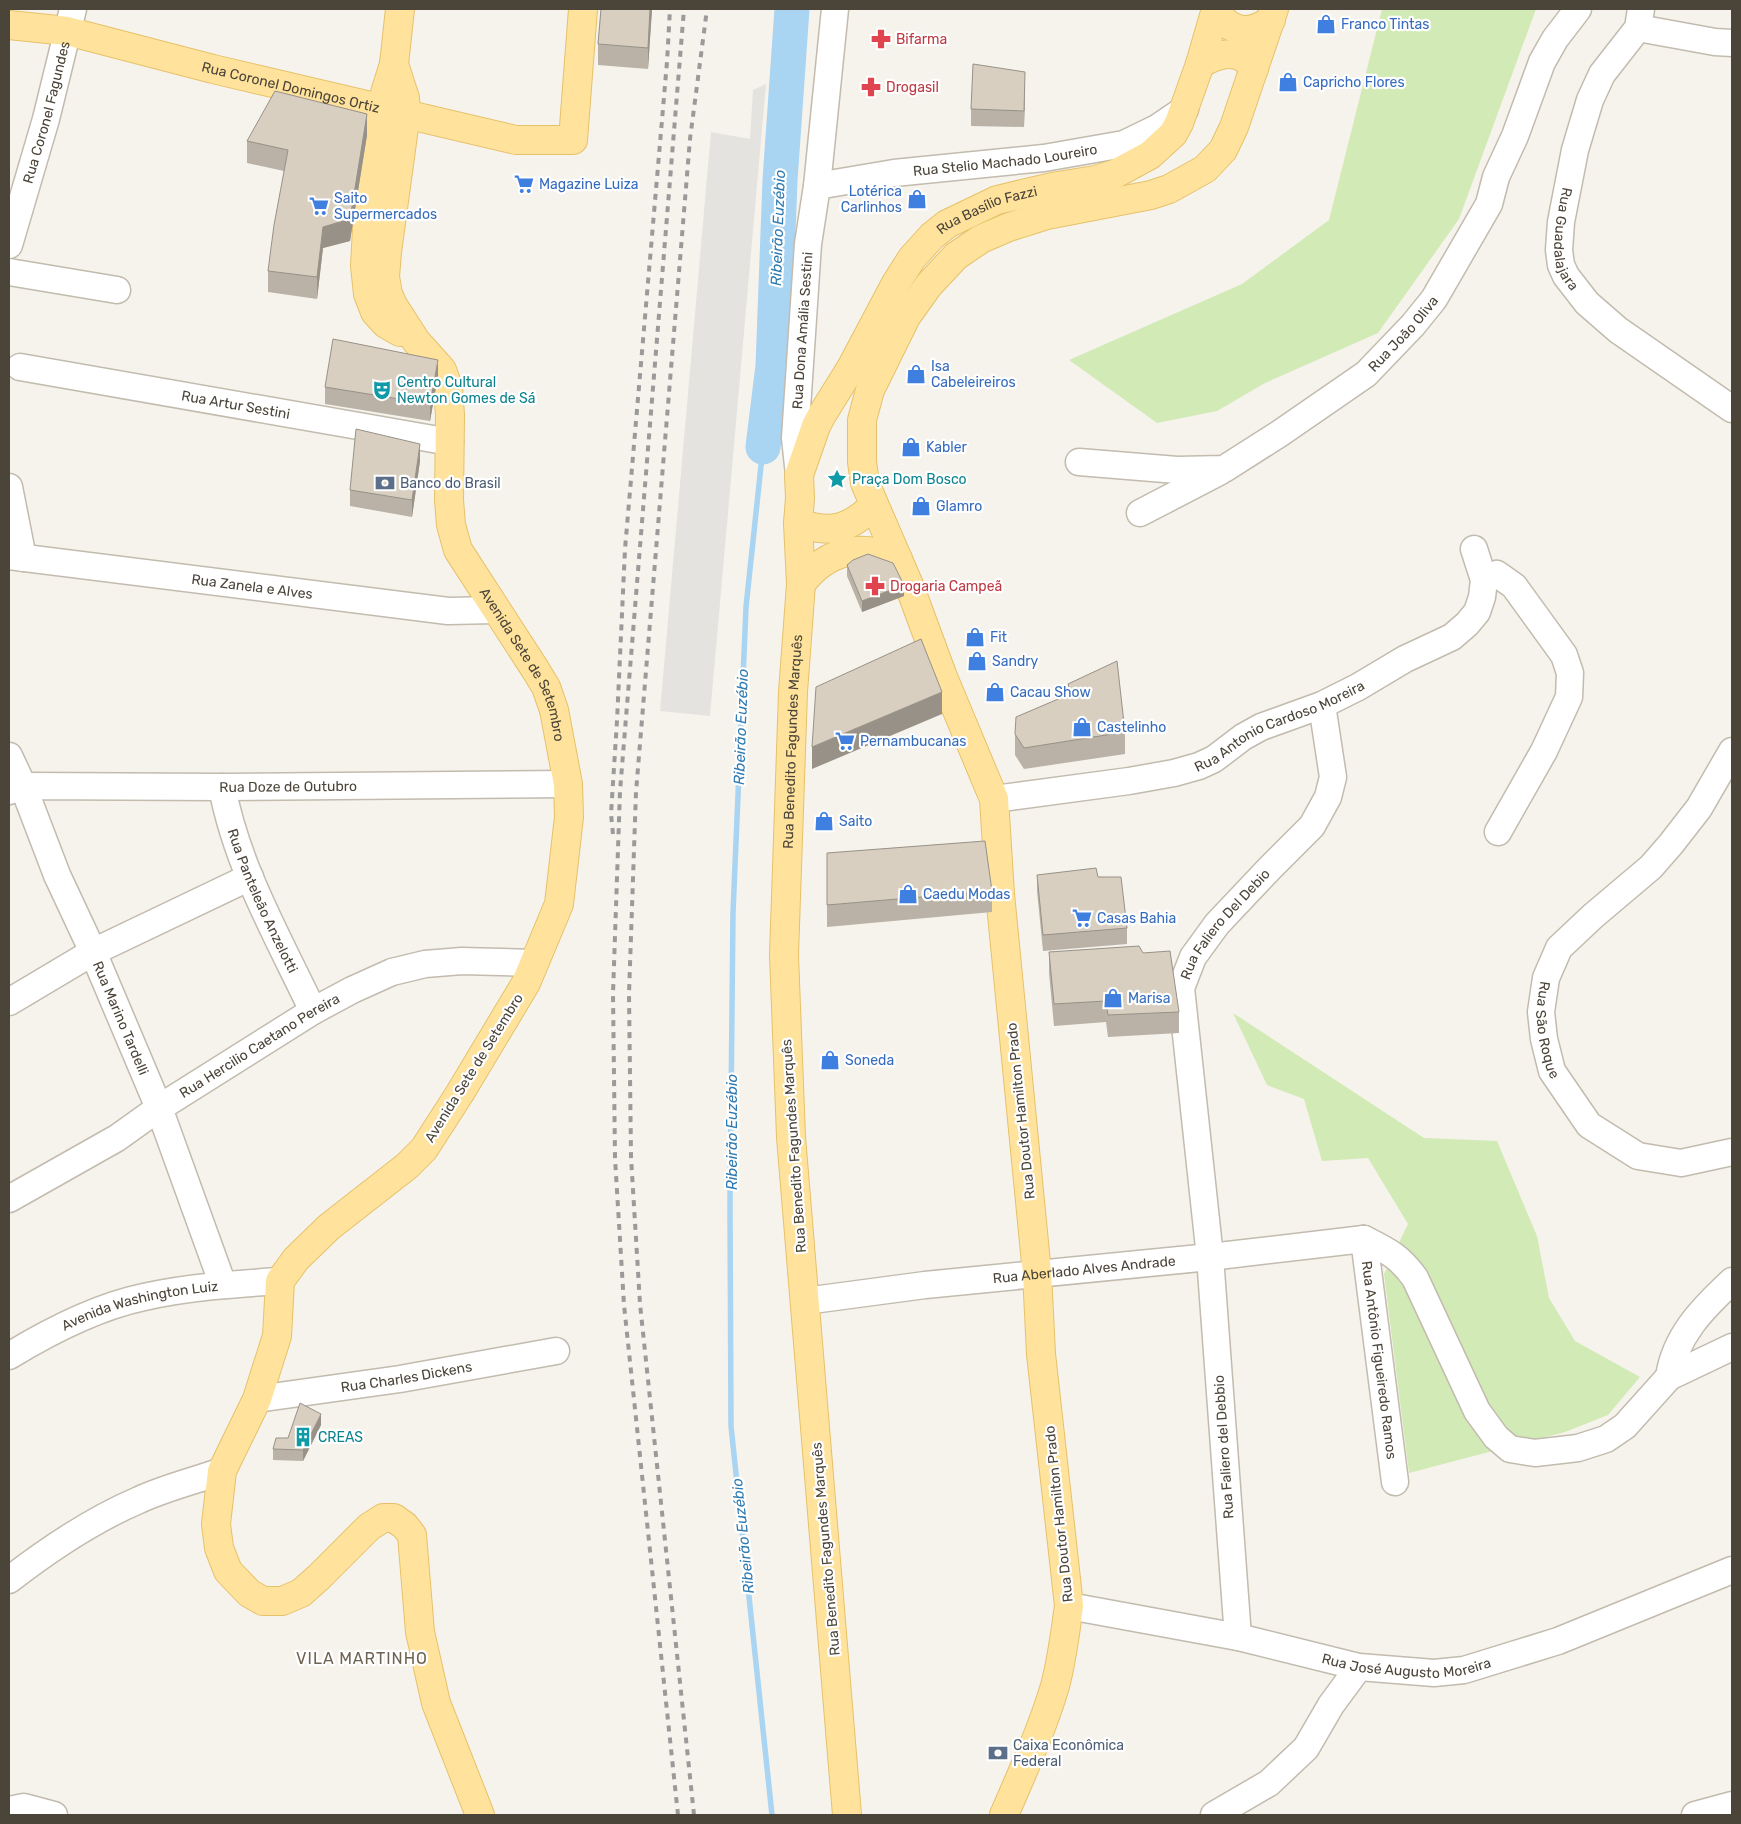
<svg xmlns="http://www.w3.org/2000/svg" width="1741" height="1824" viewBox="0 0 1741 1824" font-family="Rubik,sans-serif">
<rect width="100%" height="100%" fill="#f6f3ec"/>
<g fill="#d2eab5">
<polygon points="1382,9 1536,9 1459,219 1378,333 1265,383 1217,411 1157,423 1069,360 1242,284 1329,220"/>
<polygon points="1233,1013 1424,1138 1497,1141 1537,1236 1549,1298 1575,1341 1640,1377 1608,1415 1565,1432 1409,1473 1384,1274 1408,1224 1368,1158 1322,1161 1304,1099 1267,1085"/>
</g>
<polygon fill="#e5e3e0" points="766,84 710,716 660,711 711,132 750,139 753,90"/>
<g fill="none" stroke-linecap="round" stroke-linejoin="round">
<polyline stroke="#a9d4f2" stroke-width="5.5" points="772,1815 731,1426 730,1204 733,913 746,607 763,447 785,432"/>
<polyline stroke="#a9d4f2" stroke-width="35" points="763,447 773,366 780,180 792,9"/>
<defs>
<g id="minor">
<path id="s1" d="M1641 9 1638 28 1602 74 1590 100 1575 150 1561 222 1559 250 1561 265 1566 276 1587 303 1618 330 1732 409"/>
<polyline points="1638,28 1715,42 1732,43"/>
<path id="s2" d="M817 186 894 173 1044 158 1124 144 1157 128 1185 109"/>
<path id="s3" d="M9 245 46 119 73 9"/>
<polyline points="9,272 117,290"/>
<path id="s4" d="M20 367 450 442"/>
<path id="s5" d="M1079 462 1177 470 1224 469 1279 434 1366 374 1413 325 1434 299 1489 204 1496 177 1515 136 1542 62 1555 39 1578 9"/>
<path id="s6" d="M799 475 795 438 808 244 817 186 835 9"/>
<polyline points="9,487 23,558"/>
<polyline points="1140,513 1219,472"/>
<path id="s7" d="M9 556 448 611 496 610"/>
<polyline points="1484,580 1497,574 1514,586 1564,655 1570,673 1569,697 1544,751 1498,832"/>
<path id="s8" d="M1732 751 1699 808 1671 844 1651 867 1593 916 1559 948 1546 978 1541 1012 1544 1039 1552 1071 1589 1125 1638 1156 1681 1163 1732 1152"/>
<path id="s9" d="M9 756 23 786 57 875 93 952 159 1108 223 1285"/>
<path id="s10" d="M222 787C237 867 279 939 313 1011"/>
<path id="s11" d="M9 791 23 786 222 787 568 784"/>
<path id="s12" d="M994 799 1129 781 1174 773 1199 766 1214 759 1243 737 1261 727 1322 705 1358 687 1405 659 1452 637 1467 624 1477 612 1482 597 1484 580 1474 549"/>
<polyline points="9,1002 93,952 250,877"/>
<path id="s13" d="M9 1199 117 1138 159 1108 313 1011 352 990 392 972 425 964 462 961 534 963"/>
<path d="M1364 1239C1388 1251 1399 1256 1415 1278L1477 1411 1496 1437 1510 1449 1535 1453 1578 1448 1606 1439 1625 1426 1669 1377 1732 1347"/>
<path id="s14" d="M1364 1239 1395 1482"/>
<path id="s15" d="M805 1301 925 1285 1210 1257 1364 1239"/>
<path id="s16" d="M9 1356C50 1331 96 1307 144 1297 189 1287 235 1284 280 1281"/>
<path d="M1669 1377C1675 1336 1703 1308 1732 1281"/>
<path id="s17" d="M257 1399 400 1379 556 1351"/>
<path d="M9 1580C49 1549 92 1520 139 1500 165 1488 194 1481 222 1471"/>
<path id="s18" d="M1069 1606 1238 1637 1359 1667 1434 1673 1464 1670 1558 1641 1732 1570"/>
<path id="s19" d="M1238 1637 1210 1257 1181 988 1193 957 1217 924 1270 868 1312 826 1328 797 1333 777 1322 705"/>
<polyline points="9,1810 24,1807 54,1815"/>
<polyline points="1214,1815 1269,1783 1306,1748 1331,1705 1359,1667"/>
<polyline points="1695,1815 1732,1805"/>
</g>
<g id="major">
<path d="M1215 10C1230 33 1249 36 1271 20"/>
<path id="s20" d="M9 25 67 31 213 69 516 140H573L583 9"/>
<path id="s21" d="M394 64 405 98 406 113 387 252 385 277 388 294 393 305 416 341 442 370 448 387 450 415 449 500 451 525 458 550 535 669 546 687 554 710 568 784 569 817 559 904 526 983 460 1093 424 1149 407 1166 329 1227 296 1259 280 1281 277 1336 257 1399 222 1471 216 1524 219 1548 228 1571 249 1593 263 1601H282L301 1593 319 1577 369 1527 383 1518H394L405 1526 412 1535 420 1632 436 1703 480 1815"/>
<path d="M1200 64C1219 53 1241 47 1254 69"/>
<polyline points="400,332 386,324 375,312 368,294 365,266 368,209 374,154 385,93 394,64 400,9"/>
<path d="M798 523C831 534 848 530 873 506"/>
<path d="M801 584C827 550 859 543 898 559"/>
<path id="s22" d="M847 1815 791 1137 784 955 793 692 801 584 798 523 800 498 799 475 816 426 823 413 851 368 896 283 912 258 932 236 947 224 997 200 1052 187 1095 180 1115 174 1150 155 1173 134 1179 123 1200 64 1216 9"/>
<path d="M1004 1815C1022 1773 1042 1730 1055 1686 1062 1660 1065 1633 1069 1606L1041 1354 1037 1273 1000 894 994 799 943 677 909 585 865 483 862 462V420L870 390 906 317 928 286 956 256 981 239 1009 227 1047 215 1151 195 1169 189 1205 169 1223 150 1234 127 1274 9"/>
</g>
</defs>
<use href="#minor" stroke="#c2bbae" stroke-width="29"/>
<use href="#major" stroke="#e6c16a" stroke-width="30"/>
<use href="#minor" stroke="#fff" stroke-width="26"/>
<use href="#major" stroke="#ffe39c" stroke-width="28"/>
<g stroke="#9a9a9a" stroke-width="4" stroke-dasharray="6 6" stroke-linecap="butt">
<polyline points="613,834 611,814 617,721 625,549 667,62 670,9"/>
<polyline points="678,1815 624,1305 615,1158 613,994 620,791 684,9"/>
<polyline points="694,1815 640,1304 631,1157 629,994 636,792 690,139 707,9"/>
</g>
</g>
<g fill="#bab2a6">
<polygon points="601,9 652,9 648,69 598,65 598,44"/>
<polygon points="1025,88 1024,127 971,126 971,109"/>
<polygon points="367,135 350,241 323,248 317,299 268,292 268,271 284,171 247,163 247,141"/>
<polygon points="438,376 430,421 325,404 325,387"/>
<polygon points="420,461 412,517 350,506 350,490"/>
<polygon points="847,565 904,596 862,612 847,576"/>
<polygon points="1068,684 1125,732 1125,754 1024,769 1015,755 1015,734 1068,695"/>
<polygon points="827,853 992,891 992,912 827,927"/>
<polygon points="1037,875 1098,877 1127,928 1127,944 1043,951 1037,891"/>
<polygon points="1049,952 1143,953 1179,1012 1179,1033 1108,1037 1106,1022 1054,1026 1049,973"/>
<polygon points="321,1425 303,1461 273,1460 273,1449 288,1438"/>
</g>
<g fill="#979187">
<polygon points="650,9 652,9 648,69 648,48"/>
<polygon points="1025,72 1025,88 1024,127 1024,111"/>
<polygon points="367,114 367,135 350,241 323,248 317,299 317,277 323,227"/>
<polygon points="438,360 438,376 430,421 430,404"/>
<polygon points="420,444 420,461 412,517 412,500"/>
<polygon points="904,585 904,596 862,612 862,601"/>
<polygon points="942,692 942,714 812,769 812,747"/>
<polygon points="321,1414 321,1425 303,1461 303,1450"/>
</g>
<g fill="#d8cfc1" stroke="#979187">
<polygon points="601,9 650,9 648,48 598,44"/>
<polygon points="973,64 1025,72 1024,111 971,109"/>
<polygon points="275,91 367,114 350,219 323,227 317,277 268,271 274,225 288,150 247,141"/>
<polygon points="333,339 438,360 430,404 325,387"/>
<polygon points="356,429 420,444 412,500 350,490"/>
<polygon points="868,554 893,563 904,585 862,601 847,565 853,560"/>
<polygon points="921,639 942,692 812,747 816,687"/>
<polygon points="1117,661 1125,732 1024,748 1015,734 1016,717 1070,694 1068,684"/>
<polygon points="985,841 992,891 827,905 827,853"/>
<polygon points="1096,868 1098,877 1121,877 1127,928 1043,935 1037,875"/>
<polygon points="1139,946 1143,953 1170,951 1179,1012 1108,1015 1106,1001 1054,1004 1049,952"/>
<polygon points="300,1403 321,1414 303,1450 273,1449 276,1438 288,1438"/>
</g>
<defs>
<symbol id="shop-bare" viewBox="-9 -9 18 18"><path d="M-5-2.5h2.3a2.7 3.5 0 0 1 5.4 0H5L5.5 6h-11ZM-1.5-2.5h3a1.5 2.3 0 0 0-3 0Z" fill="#3f7fe0" stroke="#fff" stroke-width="2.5" paint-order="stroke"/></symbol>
<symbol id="pharmacy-bare" viewBox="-9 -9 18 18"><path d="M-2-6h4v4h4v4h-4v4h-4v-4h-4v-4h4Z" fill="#e0444e" stroke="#fff" stroke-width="2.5" paint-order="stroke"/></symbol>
<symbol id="supermarket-bare" viewBox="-9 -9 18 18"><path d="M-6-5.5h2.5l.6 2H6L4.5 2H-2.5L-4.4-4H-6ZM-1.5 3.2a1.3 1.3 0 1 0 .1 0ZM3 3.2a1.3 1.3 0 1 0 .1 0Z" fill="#3f7fe0" stroke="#fff" stroke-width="2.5" paint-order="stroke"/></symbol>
<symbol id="theatre-bare" viewBox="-9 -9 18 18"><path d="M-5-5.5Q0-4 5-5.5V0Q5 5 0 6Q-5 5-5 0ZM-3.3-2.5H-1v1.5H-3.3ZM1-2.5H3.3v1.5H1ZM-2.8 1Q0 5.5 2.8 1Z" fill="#0f9aa8" stroke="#fff" stroke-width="2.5" paint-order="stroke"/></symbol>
<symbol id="sight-bare" viewBox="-9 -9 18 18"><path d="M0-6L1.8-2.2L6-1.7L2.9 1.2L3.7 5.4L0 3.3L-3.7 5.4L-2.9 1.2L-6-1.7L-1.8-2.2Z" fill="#0f9aa8" stroke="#fff" stroke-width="2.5" paint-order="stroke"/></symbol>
<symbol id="bank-bare" viewBox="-9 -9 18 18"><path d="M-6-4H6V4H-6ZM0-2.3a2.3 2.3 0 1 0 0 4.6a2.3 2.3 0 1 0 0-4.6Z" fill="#5c6f8a" stroke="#fff" stroke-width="2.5" paint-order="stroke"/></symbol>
<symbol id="building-bare" viewBox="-9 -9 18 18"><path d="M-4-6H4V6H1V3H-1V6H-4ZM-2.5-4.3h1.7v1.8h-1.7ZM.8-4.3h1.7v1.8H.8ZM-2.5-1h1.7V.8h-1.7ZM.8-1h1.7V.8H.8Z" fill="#0f9aa8" stroke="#fff" stroke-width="2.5" paint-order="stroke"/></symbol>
</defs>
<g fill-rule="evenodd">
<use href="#shop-bare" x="1312" y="10" width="28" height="28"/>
<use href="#pharmacy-bare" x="867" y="25" width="28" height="28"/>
<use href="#shop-bare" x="1274" y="68" width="28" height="28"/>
<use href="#pharmacy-bare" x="857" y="73" width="28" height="28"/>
<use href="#supermarket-bare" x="510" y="170" width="28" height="28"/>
<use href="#shop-bare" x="903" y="185" width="28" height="28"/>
<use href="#supermarket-bare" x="305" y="192" width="28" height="28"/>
<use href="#shop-bare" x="902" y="360" width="28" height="28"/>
<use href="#theatre-bare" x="368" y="376" width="28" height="28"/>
<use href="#shop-bare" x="897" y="433" width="28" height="28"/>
<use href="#sight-bare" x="823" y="465" width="28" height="28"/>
<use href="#bank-bare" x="371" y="469" width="28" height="28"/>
<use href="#shop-bare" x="907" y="492" width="28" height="28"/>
<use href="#pharmacy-bare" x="861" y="572" width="28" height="28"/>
<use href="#shop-bare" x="961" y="623" width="28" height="28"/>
<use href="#shop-bare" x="963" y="647" width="28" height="28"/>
<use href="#shop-bare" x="981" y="678" width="28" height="28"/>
<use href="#shop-bare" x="1068" y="713" width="28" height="28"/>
<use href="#supermarket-bare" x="831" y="727" width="28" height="28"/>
<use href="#shop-bare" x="810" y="807" width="28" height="28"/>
<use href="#shop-bare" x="894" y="880" width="28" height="28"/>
<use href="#supermarket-bare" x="1068" y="904" width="28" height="28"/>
<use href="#shop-bare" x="1099" y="984" width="28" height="28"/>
<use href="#shop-bare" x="816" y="1046" width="28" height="28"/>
<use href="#building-bare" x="289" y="1423" width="28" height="28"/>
<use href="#bank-bare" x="984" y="1739" width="28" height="28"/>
</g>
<g text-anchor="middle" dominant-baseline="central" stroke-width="4.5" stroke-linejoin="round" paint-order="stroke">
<g font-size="14" fill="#366cbe" stroke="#fff" text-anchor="start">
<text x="1341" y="24">Franco Tintas</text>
<text x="1303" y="82">Capricho Flores</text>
<text x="539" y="184">Magazine Luiza</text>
<text x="902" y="191" text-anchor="end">Lotérica<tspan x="902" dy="16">Carlinhos</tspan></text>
<text x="334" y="198">Saito<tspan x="334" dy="16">Supermercados</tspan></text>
<text x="931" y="366">Isa<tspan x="931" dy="16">Cabeleireiros</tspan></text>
<text x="926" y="447">Kabler</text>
<text x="936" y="506">Glamro</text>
<text x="990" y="637">Fit</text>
<text x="992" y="661">Sandry</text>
<text x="1010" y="692">Cacau Show</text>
<text x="1097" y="727">Castelinho</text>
<text x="860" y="741">Pernambucanas</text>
<text x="839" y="821">Saito</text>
<text x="923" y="894">Caedu Modas</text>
<text x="1097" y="918">Casas Bahia</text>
<text x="1128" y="998">Marisa</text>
<text x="845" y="1060">Soneda</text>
</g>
<g font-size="14" fill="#be3a42" stroke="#fff" text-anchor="start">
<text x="896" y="39">Bifarma</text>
<text x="886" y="87">Drogasil</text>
<text x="890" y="586">Drogaria Campeã</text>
</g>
<g font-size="14" fill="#4b4439" stroke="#fff">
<text stroke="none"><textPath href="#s20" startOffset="289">Rua Coronel Domingos Ortiz</textPath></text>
<text stroke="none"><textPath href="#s3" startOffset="138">Rua Coronel Fagundes</textPath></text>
<text stroke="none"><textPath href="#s2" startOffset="190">Rua Stelio Machado Loureiro</textPath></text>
<text stroke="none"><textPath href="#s22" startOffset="1680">Rua Basílio Fazzi</textPath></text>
<text stroke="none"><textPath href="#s1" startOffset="250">Rua Guadalajara</textPath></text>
<text stroke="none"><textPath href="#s6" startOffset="145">Rua Dona Amália Sestini</textPath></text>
<text stroke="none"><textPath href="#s5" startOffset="371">Rua João Oliva</textPath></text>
<text stroke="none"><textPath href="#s4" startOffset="219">Rua Artur Sestini</textPath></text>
<text stroke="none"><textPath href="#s7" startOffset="245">Rua Zanela e Alves</textPath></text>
<text stroke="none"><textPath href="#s21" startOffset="642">Avenida Sete de Setembro</textPath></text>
<text stroke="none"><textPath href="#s12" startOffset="298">Rua Antonio Cardoso Moreira</textPath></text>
<text stroke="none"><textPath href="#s22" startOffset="1076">Rua Benedito Fagundes Marquês</textPath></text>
<text stroke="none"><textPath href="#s11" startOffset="280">Rua Doze de Outubro</textPath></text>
<text stroke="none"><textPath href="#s10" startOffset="121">Rua Panteleão Anzelotti</textPath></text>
<text stroke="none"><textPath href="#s19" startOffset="730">Rua Faliero Del Debio</textPath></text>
<text stroke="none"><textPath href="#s9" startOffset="285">Rua Marino Tardelli</textPath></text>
<text stroke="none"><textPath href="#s8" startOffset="350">Rua São Roque</textPath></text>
<text stroke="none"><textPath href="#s13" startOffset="294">Rua Hercilio Caetano Pereira</textPath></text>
<text transform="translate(474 1068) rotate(-58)">Avenida Sete de Setembro</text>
<text transform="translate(1021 1111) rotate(-96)">Rua Doutor Hamilton Prado</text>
<text transform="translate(794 1146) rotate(-94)">Rua Benedito Fagundes Marquês</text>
<text stroke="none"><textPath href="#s15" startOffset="281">Rua Aberlado Alves Andrade</textPath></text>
<text stroke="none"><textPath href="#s16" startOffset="142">Avenida Washington Luiz</textPath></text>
<text stroke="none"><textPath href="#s14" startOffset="122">Rua Antônio Figueiredo Ramos</textPath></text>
<text stroke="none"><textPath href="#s17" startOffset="151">Rua Charles Dickens</textPath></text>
<text transform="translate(1224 1447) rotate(-94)">Rua Faliero del Debbio</text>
<text transform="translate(1059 1514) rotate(-96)">Rua Doutor Hamilton Prado</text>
<text transform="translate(826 1549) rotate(-95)">Rua Benedito Fagundes Marquês</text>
<text stroke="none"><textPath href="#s18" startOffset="344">Rua José Augusto Moreira</textPath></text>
</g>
<g font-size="14" fill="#0d838f" stroke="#fff" text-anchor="start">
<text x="397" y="382">Centro Cultural<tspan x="397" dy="16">Newton Gomes de Sá</tspan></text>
<text x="852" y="479">Praça Dom Bosco</text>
<text x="318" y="1437">CREAS</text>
</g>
<g font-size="14" fill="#4e5e75" stroke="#fff" text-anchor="start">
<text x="400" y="483">Banco do Brasil</text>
<text x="1013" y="1745">Caixa Econômica<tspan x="1013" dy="16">Federal</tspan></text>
</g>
<g font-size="15" font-style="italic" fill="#2e7ab2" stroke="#fff">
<text transform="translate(778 228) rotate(-88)">Ribeirão Euzébio</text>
<text transform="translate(741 727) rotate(-88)">Ribeirão Euzébio</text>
<text transform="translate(732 1132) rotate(-90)">Ribeirão Euzébio</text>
<text transform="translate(743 1536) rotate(-96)">Ribeirão Euzébio</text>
</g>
<g font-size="16" letter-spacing="1" fill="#6e6250" stroke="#fff">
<text x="362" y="1658">VILA MARTINHO</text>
</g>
</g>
<rect width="1741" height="1824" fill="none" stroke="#4b4439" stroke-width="20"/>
</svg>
